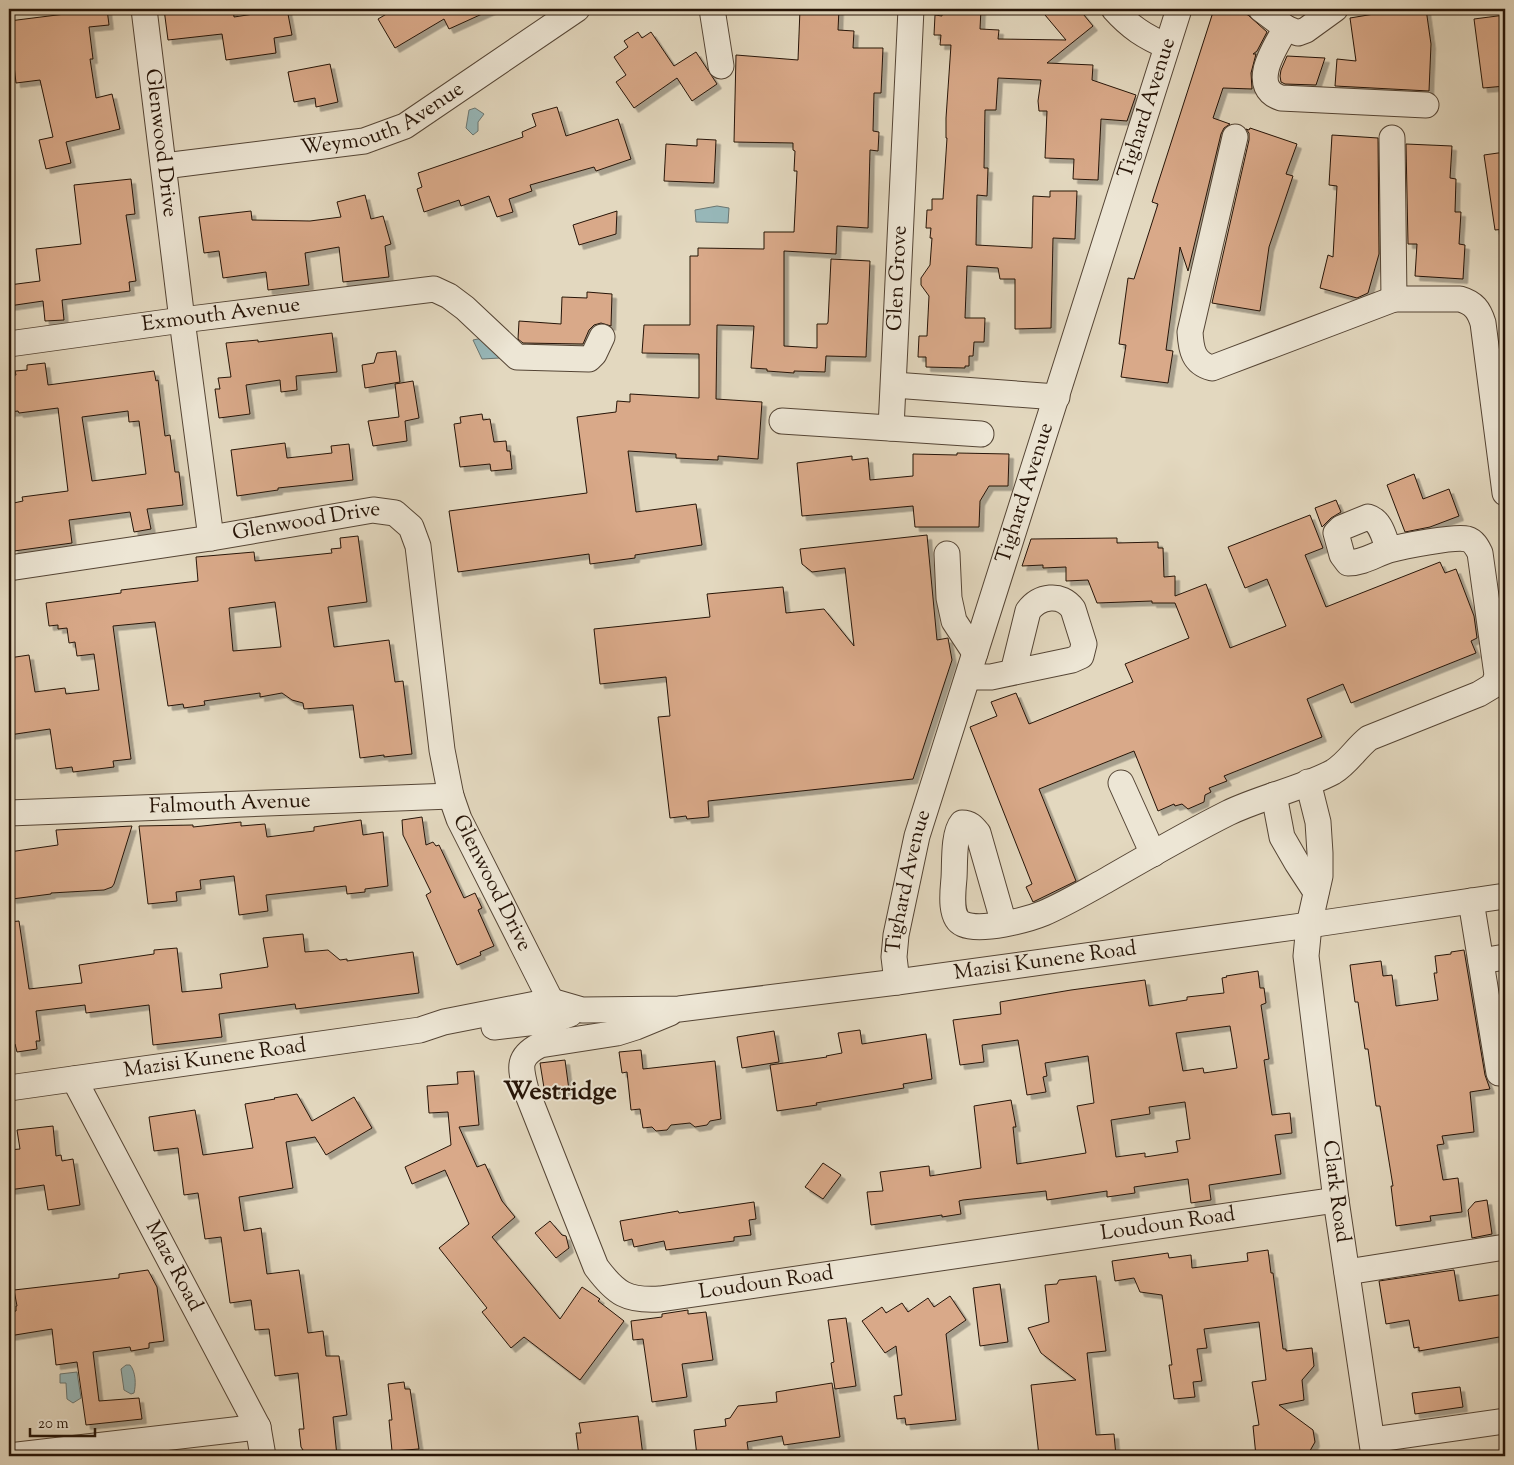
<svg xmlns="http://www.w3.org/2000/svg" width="1514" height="1465" viewBox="0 0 1514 1465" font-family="'Sorts Mill Goudy',serif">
<defs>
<filter id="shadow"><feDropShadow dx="4.5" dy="4.5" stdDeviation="0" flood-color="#0004"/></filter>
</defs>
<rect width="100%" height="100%" fill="#e3d8bf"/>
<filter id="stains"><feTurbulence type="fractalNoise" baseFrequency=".004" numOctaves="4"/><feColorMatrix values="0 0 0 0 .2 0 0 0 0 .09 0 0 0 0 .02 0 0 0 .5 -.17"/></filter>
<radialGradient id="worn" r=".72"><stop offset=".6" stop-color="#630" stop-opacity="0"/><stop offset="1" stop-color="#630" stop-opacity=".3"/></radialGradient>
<g fill="#97b8ba" stroke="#6a7672">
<polygon points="475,108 484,114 478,122 478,131 473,135 466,128 469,110"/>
<polygon points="717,206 729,208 728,223 696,222 695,210"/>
<polygon points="483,338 501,354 500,358 482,359 473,340"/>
<path d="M126 1365H130C136 1372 136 1385 134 1393L131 1394 124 1390 121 1369Z"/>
<polygon points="77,1372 81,1398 73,1403 67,1399 66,1383 60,1383 60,1374"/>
</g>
<g fill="#d9a989" stroke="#261407" fill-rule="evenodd" filter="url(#shadow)">
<polygon points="81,9 107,9 109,25 89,27 93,59 90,59 96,98 112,94 120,129 66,142 71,163 46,169 39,140 53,137 40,80 16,83 9,21 81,12"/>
<polygon points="164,9 233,9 234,17 287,9 292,35 274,38 276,53 226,60 222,34 168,40"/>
<polygon points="395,9 493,9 449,29 444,19 395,48 378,19"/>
<polygon points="800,9 839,9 838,30 854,31 853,48 883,48 881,93 874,93 873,131 879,132 878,151 870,150 868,228 837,226 836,254 784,251 784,346 817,348 817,324 827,324 828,322 831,259 870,261 866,357 826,356 825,372 794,371 794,373 767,371 767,369 751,368 754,326 717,325 716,399 762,402 758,459 718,456 718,460 676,458 676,454 628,451 636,512 696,504 702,545 635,555 635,558 590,564 589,554 458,572 449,511 587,493 577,417 616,412 617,401 630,402 630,394 699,398 699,354 642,353 644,325 690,325 690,256 698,256 698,248 764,249 764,232 794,232 797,171 794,171 795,151 793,150 793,143 734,142 736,55 798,60"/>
<polygon points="942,9 981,9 980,29 999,30 998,39 1066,40 1040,9 1079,9 1093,26 1047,63 1093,65 1092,80 1136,95 1127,121 1101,119 1098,180 1073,179 1074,159 1045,158 1047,111 1039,111 1038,101 1041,80 998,78 996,110 985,110 984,168 988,168 987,196 977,195 976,245 1032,248 1033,196 1050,197 1050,191 1077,191 1075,239 1053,238 1051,328 1015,329 1015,279 1000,279 998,268 967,266 965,318 985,318 984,342 974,342 973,356 969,356 969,366 965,366 965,368 926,367 926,357 918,357 919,336 927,336 929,296 921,285 921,278 930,265 932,238 930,238 931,228 926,228 927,210 932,210 932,199 943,199 947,138 946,138 946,118 951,45 940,45 941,35 934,35 935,15 942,16"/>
<polygon points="1214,9 1228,9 1248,15 1267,32 1257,51 1253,54 1256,54 1251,73 1252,89 1223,88 1213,118 1230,124 1224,128 1221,134 1188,271 1180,247 1166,350 1173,351 1168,383 1121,377 1126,345 1119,344 1128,278 1134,279 1158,204 1152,202"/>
<polygon points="1392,9 1426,9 1431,44 1429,91 1335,86 1337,59 1356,61 1350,18 1392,11"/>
<polygon points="1505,15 1505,86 1483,88 1474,19"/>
<polygon points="638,32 642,38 651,32 674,66 696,52 717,84 692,101 677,78 634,108 616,82 626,75 614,57 628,47 624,41"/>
<polygon points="1287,56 1325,58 1316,85 1285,84 1281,82 1280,76 1281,70"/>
<polygon points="330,64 338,102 316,107 315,98 294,102 288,72"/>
<polygon points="557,107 566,136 618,119 631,159 596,171 594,167 530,185 532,191 509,199 513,212 497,217 489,196 461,206 459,200 424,212 417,189 422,187 418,173 523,137 522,132 536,126 532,114"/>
<polygon points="1250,128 1297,144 1286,174 1293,176 1269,247 1260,311 1212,303 1249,140 1249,133 1246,129 1249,130"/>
<polygon points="1332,135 1378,138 1379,254 1368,293 1357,298 1320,288 1328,255 1333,257 1337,186 1329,185"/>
<polygon points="697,139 716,140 714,183 664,181 666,144 697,146"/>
<polygon points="1406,144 1452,146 1450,178 1456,179 1455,212 1461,212 1459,244 1465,245 1463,279 1415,276 1417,244 1408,244"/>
<polygon points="1505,152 1505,229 1495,230 1484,155"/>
<polygon points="131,179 135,214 126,215 136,281 129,282 130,291 62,300 64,320 45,321 43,301 9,306 9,285 40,281 36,249 81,244 74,185"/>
<polygon points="365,195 371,219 383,216 391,244 385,246 389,277 343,282 339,247 305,253 309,285 268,290 266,272 223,278 219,251 204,253 199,217 251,211 252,220 310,221 341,217 337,202"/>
<polygon points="617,211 616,234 579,245 573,225"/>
<polygon points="587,292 612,294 611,326 601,323 594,325 589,330 583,344 523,343 518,339 519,321 561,324 562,297 587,298"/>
<polygon points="332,333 337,372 296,376 297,390 281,392 280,380 246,385 250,414 219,418 215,389 220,389 218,378 231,377 226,343 258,340 258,342"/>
<polygon points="396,351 400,382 365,388 362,365 374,363 377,353"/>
<path d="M45 363 48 385 154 371 156 381 158 380 165 436 170 435 175 472H179L183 505 147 509 151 529 134 532 130 512 69 520 72 543 14 551 9 519V504L23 501 22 497 68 491 58 408 19 413 18 411 9 412V376L16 375 15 371 27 370V365ZM128 411 129 422 139 421 146 474 92 481 82 417Z"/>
<polygon points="413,381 419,418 405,421 407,441 373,446 368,421 399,417 395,384"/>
<polygon points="482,414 483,420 490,419 494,442 506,441 507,451 510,451 512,469 491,471 490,464 460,467 454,424 461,423 460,417"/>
<polygon points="285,443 287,458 332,453 331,446 349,444 353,480 278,488 278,490 237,496 231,450"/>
<polygon points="957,453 1009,454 1008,486 989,486 980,501 979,527 915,527 913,506 802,516 797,463 852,456 852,460 868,458 870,480 913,476 913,454 957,455"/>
<polygon points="1414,474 1423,499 1449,489 1459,516 1430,527 1405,532 1387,485"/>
<polygon points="1336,500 1341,512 1331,518 1322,527 1315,508"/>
<polygon points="1310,515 1323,548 1305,555 1326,607 1440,562 1445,573 1456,569 1474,616 1477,638 1471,641 1476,653 1351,703 1343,684 1307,699 1322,737 1224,776 1227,781 1209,788 1211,792 1205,795 1204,802 1188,809 1182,804 1175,806 1174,804 1158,811 1134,751 1039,789 1076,881 1033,902 1026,887 1032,884 970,727 997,716 991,702 1016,693 1029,724 1133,682 1125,664 1189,638 1175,603 1152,603 1152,601 1097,603 1088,580 1066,581 1066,567 1043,568 1043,565 1022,566 1031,539 1117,538 1117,543 1158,542 1158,548 1163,548 1164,577 1175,576 1175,596 1206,584 1230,648 1286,626 1267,579 1245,588 1228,547"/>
<polygon points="927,535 937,640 948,638 952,660 913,779 708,801 709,817 687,819 686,816 670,818 658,717 670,716 666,677 600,684 594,629 710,617 707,594 783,587 786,613 824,609 854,646 845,568 812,572 802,564 800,549"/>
<path d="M358 536 367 602 328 607 334 647 389 640 395 682 403 681 412 754 384 757V755L360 758 353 705 304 709 303 703 292 700 282 693 260 697V693L204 701 205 705 184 708 183 704 168 706 155 622 113 626 131 759 113 761 114 767 73 772 72 767 56 769 50 729 9 735V658L29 655 35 692 65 688 66 694 99 690 94 654 77 656 75 642 69 643 67 628 58 629V625L49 626 46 603 121 593V590L198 581 196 557 254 552 255 561 332 553 331 549 341 548 340 538ZM275 602 281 647 233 651 229 608Z"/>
<polygon points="422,817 426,845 433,842 436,846 439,845 464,898 475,893 482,908 478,910 494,946 480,952 481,955 479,956 457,965 426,895 431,892 403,835 402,820"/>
<polygon points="361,820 363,835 383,832 388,886 365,889 365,892 347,894 346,886 266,895 268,911 239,915 234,876 200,880 201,889 176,892 177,901 148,904 139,826 193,825 193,827 241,822 241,826 265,824 267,837 314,831 314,827"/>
<polygon points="132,826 114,884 112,887 104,890 51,893 51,894 12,899 9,876 9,852 58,845 56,830"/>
<polygon points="19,921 29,989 82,983 79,965 154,954 154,950 177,948 182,992 222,988 220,974 268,967 263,938 303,934 305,952 328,950 340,960 347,959 347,961 413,952 419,993 296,1009 295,1004 219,1014 222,1037 153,1045 149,1005 86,1013 85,1005 36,1011 40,1041 36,1041 37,1049 17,1052 15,1044 13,1044 9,1009 9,922"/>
<polygon points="1464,950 1485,1075 1490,1089 1470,1092 1474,1132 1442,1136 1444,1144 1437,1145 1443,1180 1458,1178 1462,1212 1430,1216 1431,1221 1396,1226 1391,1186 1393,1186 1380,1106 1376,1106 1368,1049 1365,1049 1358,1002 1355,1002 1350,965 1381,961 1383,976 1392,975 1396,1006 1438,1000 1434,973 1437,973 1435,956 1451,954 1451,952"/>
<path d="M1258 971 1260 988H1264L1266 1003 1261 1005 1269 1059 1264 1060 1272 1115 1290 1113 1292 1133 1275 1135 1281 1174 1209 1185 1211 1200 1191 1203 1188 1179 1134 1187 1135 1193 1107 1197V1191L1047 1200 1046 1191 963 1200 959 1201 961 1214 942 1217V1215L871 1225 867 1192 883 1191 880 1172 929 1166 930 1176 981 1168 974 1106 1011 1100 1016 1127H1013L1017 1164 1086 1153 1077 1106 1094 1103 1088 1056 1045 1063 1047 1076 1043 1077 1046 1092 1027 1095 1018 1040 982 1045 984 1062 960 1065 953 1020 1001 1014 1000 1002 1071 990 1145 980 1149 1006 1187 1000V997L1224 993 1222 978 1227 977 1226 976ZM1230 1026 1237 1068 1204 1073 1203 1068 1183 1071 1176 1033ZM1185 1102 1190 1139 1176 1141 1178 1152 1145 1157V1153L1116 1157 1111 1120 1150 1114 1149 1107Z"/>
<polygon points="860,1030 862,1044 926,1034 932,1079 903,1084 904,1088 816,1103 817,1105 777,1111 770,1065 827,1057 826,1056 842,1053 838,1033"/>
<polygon points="774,1031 779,1062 742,1068 737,1037"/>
<polygon points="641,1050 643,1069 715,1061 721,1119 710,1121 707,1125 695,1127 690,1123 671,1125 667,1130 656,1131 652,1127 643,1128 640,1109 631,1110 627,1072 622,1073 619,1052"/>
<polygon points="565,1060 569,1090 545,1094 540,1063"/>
<polygon points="474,1071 479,1125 459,1127 477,1167 485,1164 502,1201 515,1217 492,1237 560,1319 582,1287 600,1299 598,1301 624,1321 580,1380 524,1337 511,1348 482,1312 487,1308 439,1248 469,1224 445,1170 412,1184 405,1167 451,1145 448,1112 429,1113 427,1086 458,1084 457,1072"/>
<polygon points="297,1094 312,1121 354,1097 372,1128 326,1155 315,1137 286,1142 293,1188 239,1197 244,1231 261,1228 267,1274 299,1270 308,1333 323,1331 326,1356 339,1356 347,1415 333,1417 337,1456 307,1456 301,1447 299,1429 304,1429 298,1373 275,1376 269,1329 255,1330 251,1300 230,1303 221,1237 205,1239 198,1193 184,1195 178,1148 154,1151 149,1117 195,1110 203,1155 253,1148 245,1104 275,1099 274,1098"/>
<polygon points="53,1126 56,1156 61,1155 62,1161 73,1159 80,1205 48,1210 44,1185 9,1190 9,1150 20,1149 17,1130"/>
<polygon points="823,1163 841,1175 823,1199 805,1187"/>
<polygon points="1487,1200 1492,1234 1472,1238 1468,1210 1475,1202"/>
<polygon points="754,1202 756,1219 749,1220 751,1235 734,1237 734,1241 666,1250 664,1241 634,1247 632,1239 624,1241 620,1221 678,1211 679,1213"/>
<polygon points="550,1221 562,1235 566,1236 569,1248 556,1258 535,1233"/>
<polygon points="1268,1250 1271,1273 1273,1273 1283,1349 1286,1349 1286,1351 1312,1348 1314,1366 1302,1380 1304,1400 1279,1405 1313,1430 1315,1442 1307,1456 1256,1456 1253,1426 1259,1425 1252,1382 1266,1380 1259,1322 1204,1329 1207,1348 1197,1349 1202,1381 1193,1382 1195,1397 1174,1399 1169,1365 1172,1365 1162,1295 1140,1292 1134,1278 1115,1281 1112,1261 1168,1253 1169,1258 1191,1255 1192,1268 1248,1261 1247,1253"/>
<polygon points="148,1270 157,1287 164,1341 149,1343 149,1348 131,1351 130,1347 93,1352 99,1401 139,1398 142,1419 86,1425 77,1362 56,1365 52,1329 9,1336 9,1312 16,1311 16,1306 17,1306 14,1290 119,1278 119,1274"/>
<polygon points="1454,1270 1459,1301 1505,1294 1505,1336 1419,1351 1419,1347 1414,1348 1409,1320 1386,1324 1379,1281"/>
<polygon points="1096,1276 1106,1351 1087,1353 1096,1435 1114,1434 1116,1456 1039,1456 1031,1385 1076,1380 1041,1353 1028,1328 1049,1322 1045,1285 1057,1284 1059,1280"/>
<polygon points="1000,1284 1008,1342 980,1346 973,1288"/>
<polygon points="950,1296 966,1320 946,1334 956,1420 906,1425 905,1418 897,1419 894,1396 902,1395 896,1346 885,1353 862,1321 882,1307 886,1313 902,1303 908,1312 928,1298 934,1307"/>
<polygon points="688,1310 688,1314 706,1312 713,1360 682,1364 687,1397 652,1402 643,1339 633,1340 631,1321 662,1317 662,1314"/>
<polygon points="846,1318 856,1386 835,1389 831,1363 834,1362 828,1320"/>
<polygon points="404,1382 405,1389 410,1389 419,1449 392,1451 389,1420 392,1420 388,1384"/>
<polygon points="832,1383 840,1437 784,1445 782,1436 747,1442 749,1456 697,1456 694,1430 726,1426 725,1419 730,1418 738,1406 777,1402 776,1392"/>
<polygon points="1460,1387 1463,1407 1415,1414 1412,1393"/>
<polygon points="638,1416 643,1456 579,1456 576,1433 581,1433 579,1423"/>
</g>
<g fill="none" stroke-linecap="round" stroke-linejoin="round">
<defs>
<g id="minor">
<path id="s1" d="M144 9 182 320 211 538"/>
<polyline points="712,9 721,66"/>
<path d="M1114 9C1130 27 1145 37 1167 46"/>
<polyline points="1261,9 1286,28 1298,33 1306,30 1335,9"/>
<path d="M1286 28C1275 47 1248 87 1281 98L1426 105"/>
<path d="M1235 137 1190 332C1191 349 1193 363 1212 368L1394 299"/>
<path d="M1392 138 1394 299H1460C1474 303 1479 310 1483 323L1505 493"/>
<path id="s2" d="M164 166 364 141 405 126 577 9"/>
<path id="s3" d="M9 344 182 320 434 289 449 296 465 308 517 357 589 359 594 354 602 337"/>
<polyline points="894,385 1057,397"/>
<polyline points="782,421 981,434"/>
<path id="s4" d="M891 428 911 9"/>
<polyline points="947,554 949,598 954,621 975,653"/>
<path id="s5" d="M9 568 211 538 373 510 395 513 411 527 418 546 442 750 451 796 459 819 551 1001 554 1020"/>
<path d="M968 677H991L1072 660 1081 656 1084 644 1073 609C1061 592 1039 596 1028 611L1013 672"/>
<path id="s6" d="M1308 782 1318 822 1320 853V876L1309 925 1306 956 1336 1200 1374 1456"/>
<polyline points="1121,783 1153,854"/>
<polyline points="1274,795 1282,837 1297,863 1316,892"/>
<path id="s7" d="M9 813 451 796"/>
<polyline points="1471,901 1499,1073"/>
<path d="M1004 924 978 833C973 827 970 823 962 823 953 834 955 864 954 878 953 890 949 918 963 924 981 932 1027 920 1044 913 1065 904 1085 892 1105 881 1145 858 1186 834 1228 813 1261 797 1301 789 1333 772 1348 763 1356 748 1369 738L1479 694 1494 685 1497 675 1480 553C1477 547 1474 541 1467 539 1455 536 1403 546 1389 550 1376 554 1363 563 1348 563L1342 555 1336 533 1341 528 1368 517C1382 521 1384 539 1389 550"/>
<polyline points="1481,961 1505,957"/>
<path id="s8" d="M897 982 894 957 896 935 917 836 1179 9"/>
<path id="s9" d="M670 1013 636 1027 617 1033 540 1045C517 1057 520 1067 526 1090L596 1267C616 1294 627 1301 660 1299L1336 1200"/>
<polyline points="494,1027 554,1020 570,1014"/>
<path id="s10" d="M74 1079 258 1427 263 1456"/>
<path id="s11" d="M9 1088 420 1030 444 1022 551 1001 582 1010 679 1009 897 982 1309 925 1505 896"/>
<polyline points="1347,1272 1505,1247"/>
<polyline points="1372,1440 1505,1421"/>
<polyline points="9,1456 258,1427"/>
</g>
</defs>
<use href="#minor" stroke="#554535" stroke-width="27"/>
<use href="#minor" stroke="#ede6d5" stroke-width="25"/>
</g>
<g text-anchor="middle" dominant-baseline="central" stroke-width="4" stroke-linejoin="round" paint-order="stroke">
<g font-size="21" fill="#261407" stroke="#ede6d5">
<text stroke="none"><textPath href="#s8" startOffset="912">Tighard Avenue</textPath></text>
<text stroke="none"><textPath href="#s2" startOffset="226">Weymouth Avenue</textPath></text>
<text stroke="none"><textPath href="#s1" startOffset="135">Glenwood Drive</textPath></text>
<text stroke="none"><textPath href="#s4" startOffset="150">Glen Grove</textPath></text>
<text stroke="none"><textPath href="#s3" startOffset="214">Exmouth Avenue</textPath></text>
<text stroke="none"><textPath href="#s8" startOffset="508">Tighard Avenue</textPath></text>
<text stroke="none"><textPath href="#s5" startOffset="301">Glenwood Drive</textPath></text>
<text stroke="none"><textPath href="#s7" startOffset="221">Falmouth Avenue</textPath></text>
<text stroke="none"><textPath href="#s8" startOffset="102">Tighard Avenue</textPath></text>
<text stroke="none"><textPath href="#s5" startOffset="781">Glenwood Drive</textPath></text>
<text stroke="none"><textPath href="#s11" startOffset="1048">Mazisi Kunene Road</textPath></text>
<text stroke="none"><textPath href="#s11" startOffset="208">Mazisi Kunene Road</textPath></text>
<text stroke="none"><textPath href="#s6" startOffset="414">Clark Road</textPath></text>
<text stroke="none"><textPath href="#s9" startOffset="968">Loudoun Road</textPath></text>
<text stroke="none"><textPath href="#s10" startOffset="212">Maze Road</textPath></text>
<text stroke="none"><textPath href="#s9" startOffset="562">Loudoun Road</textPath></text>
</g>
<g font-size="26" font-weight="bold" fill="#261407" stroke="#ede6d5">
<text x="560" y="1092">Westridge</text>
</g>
</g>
<rect width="1514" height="1465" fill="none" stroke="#e3d8bf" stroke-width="30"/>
<rect x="10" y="10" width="1494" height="1445" fill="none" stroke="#261407" stroke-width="2.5"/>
<rect x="15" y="15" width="1484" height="1435" fill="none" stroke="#261407"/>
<path d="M30 1428v8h65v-8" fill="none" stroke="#261407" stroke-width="2.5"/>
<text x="38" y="1428" font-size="15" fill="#261407" stroke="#ede6d5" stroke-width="4" paint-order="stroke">20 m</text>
<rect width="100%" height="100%" filter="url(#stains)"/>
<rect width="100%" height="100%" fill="url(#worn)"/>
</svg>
